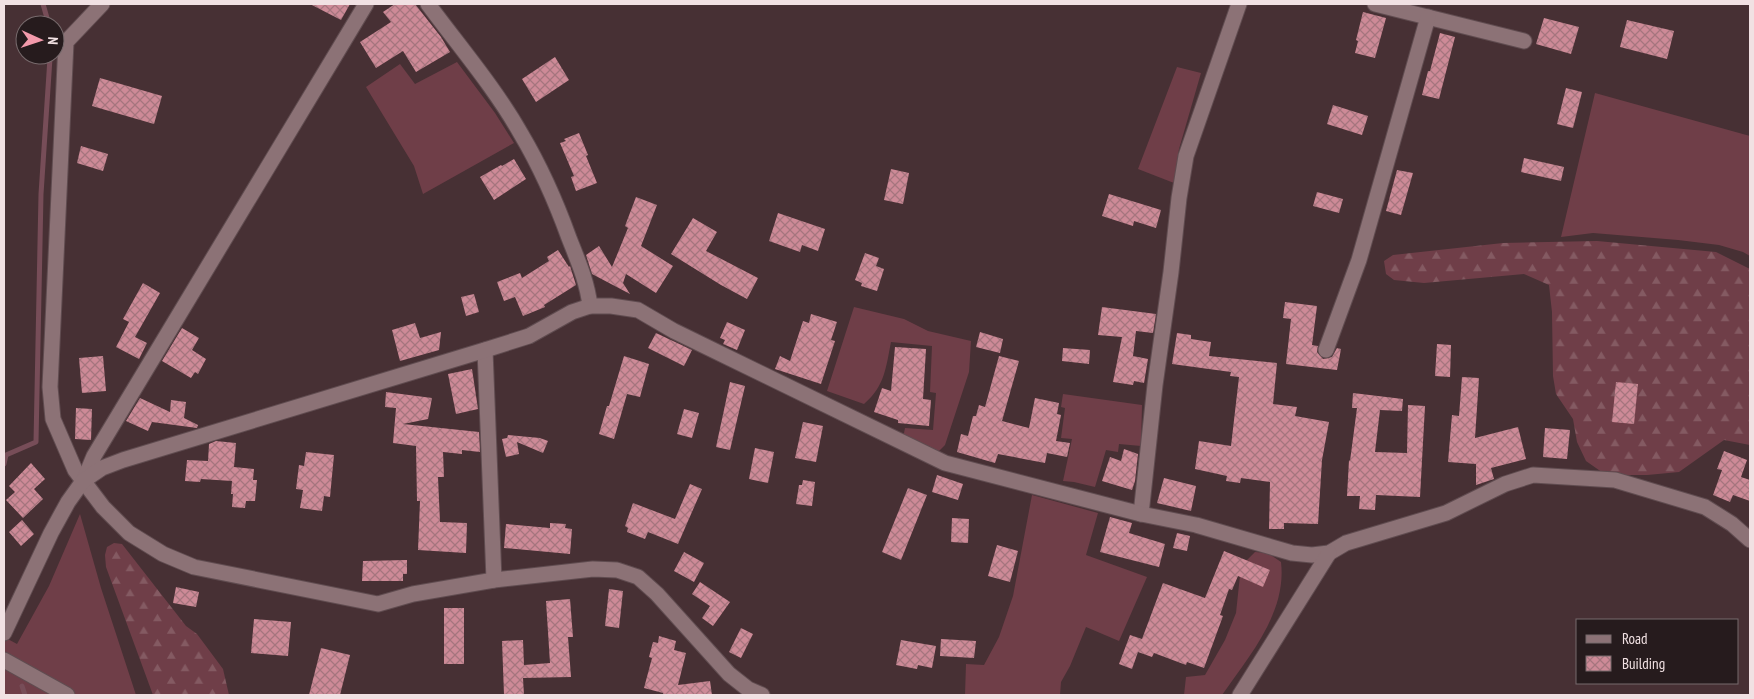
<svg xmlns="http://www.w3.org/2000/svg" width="1754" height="699" viewBox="0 0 1754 699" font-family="'PT Sans Narrow',sans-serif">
<defs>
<pattern id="forest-firs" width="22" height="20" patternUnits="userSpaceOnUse" patternTransform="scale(1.25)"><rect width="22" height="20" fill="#6f3e48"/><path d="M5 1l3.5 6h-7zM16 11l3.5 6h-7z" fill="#845a62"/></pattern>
<pattern id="building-cross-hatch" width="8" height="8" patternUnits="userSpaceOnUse" patternTransform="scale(1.25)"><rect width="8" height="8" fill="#cd8a97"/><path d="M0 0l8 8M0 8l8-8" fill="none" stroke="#a5757e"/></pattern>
</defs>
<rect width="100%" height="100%" fill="#473034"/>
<g fill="#6f3e48">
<polygon points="457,62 495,113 514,143 423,194 414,166 366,87 400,64 415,84"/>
<polygon points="1177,67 1201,73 1179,149 1174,183 1138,169"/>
<polygon points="1595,93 1750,136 1750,256 1743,252 1719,245 1678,240 1593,233 1561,237"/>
<path d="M854 307 904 319 928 331 971 341 969 372 945 445 939 451 903 438 905 428 933 430 936 393 930 392 932 346 891 342C886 367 885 386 864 404L827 391Z"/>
<polygon points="1063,394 1142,405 1141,446 1119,444 1118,452 1106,450 1095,487 1074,482 1063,481 1072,439 1061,438 1065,408 1061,407"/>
<polygon points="1032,495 1098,513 1086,555 1147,577 1119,641 1086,627 1070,666 1061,682 1060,695 965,695 966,664 984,665 999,637 1013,596"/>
<polygon points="80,514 101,588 136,695 4,695 4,637 17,644 49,586"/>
<path d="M1255 552 1268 553 1281 562C1287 613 1249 656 1222 695H1184L1186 677 1205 675 1225 640 1236 613 1241 566Z"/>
</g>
<g fill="url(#forest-firs)">
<polygon points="1597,241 1716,252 1750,269 1750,445 1724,440 1679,472 1647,475 1606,475 1586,461 1577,442 1573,419 1556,394 1553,376 1552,312 1549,285 1524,274 1424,283 1394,280 1386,274 1384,261 1393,255 1503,243"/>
<polygon points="114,543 122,544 186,626 197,634 223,669 229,695 153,695 106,567 105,555 107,547"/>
</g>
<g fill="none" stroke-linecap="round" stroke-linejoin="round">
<g stroke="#774d58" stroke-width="5">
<polyline points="43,4 49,25"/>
<polyline points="4,464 6,455 36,442 41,194 50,58"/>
<polyline points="22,686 25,695"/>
</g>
</g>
<g fill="url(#building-cross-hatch)">
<polygon points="310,4 350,4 341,20"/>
<polygon points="395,4 415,4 441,37 450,52 416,72 403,51 376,68 360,42 391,22 383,12"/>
<polygon points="1363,12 1386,18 1375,58 1355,53 1358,41 1356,40"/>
<polygon points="1544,18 1579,27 1571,54 1536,44"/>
<polygon points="1627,20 1674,31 1667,59 1620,47"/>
<polygon points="1440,33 1455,37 1439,99 1422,95 1428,71 1430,71"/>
<polygon points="555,57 569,80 536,102 522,79"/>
<polygon points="100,78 162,96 154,124 92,106"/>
<polygon points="1566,88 1582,92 1573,128 1557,124"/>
<polygon points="1333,105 1368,116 1362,135 1327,124"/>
<polygon points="579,133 588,155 586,156 597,183 576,191 571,177 574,176 560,143 566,141 564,139"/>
<polygon points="81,146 108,154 103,171 77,163"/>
<polygon points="1524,158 1564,167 1561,181 1521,172"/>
<polygon points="514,159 526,179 494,200 480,177 501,165 502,166"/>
<polygon points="891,169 909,173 903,204 884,200"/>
<polygon points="1397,170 1413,173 1401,215 1386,211"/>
<polygon points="1317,192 1343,199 1339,213 1313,206"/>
<polygon points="1109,194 1161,210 1156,228 1134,221 1133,226 1102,216"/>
<polygon points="636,197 657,205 641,246 673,266 656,293 626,274 623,283 630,294 592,274 586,255 599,246 612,267 628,228 625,226"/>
<polygon points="778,213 825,229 818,251 802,245 800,252 769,241"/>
<polygon points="693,218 717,232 706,251 758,278 747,299 721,285 671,254"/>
<polygon points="558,250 569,267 570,266 576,285 544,305 545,307 523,316 515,297 504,301 497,282 520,273 522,278 549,261 547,257"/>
<polygon points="865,253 879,258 876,266 884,269 877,291 861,286 862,283 855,280"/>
<polygon points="143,283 160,293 135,337 147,343 139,359 116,347 129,322 123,319"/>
<polygon points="474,294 479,312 466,316 461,297"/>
<polygon points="1285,302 1317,306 1312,345 1318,346 1317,352 1323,359 1332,357 1337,348 1341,349 1337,370 1286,364 1291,319 1283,318"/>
<polygon points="1102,307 1156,314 1153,333 1136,331 1133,356 1148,359 1144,383 1134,381 1133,385 1113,382 1122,337 1098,335"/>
<polygon points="811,314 837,322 831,340 835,341 821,384 775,369 780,356 790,361 803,321 809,323"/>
<polygon points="727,322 745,330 737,350 723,344 725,340 720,338"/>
<polygon points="415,323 420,338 441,332 439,350 400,361 392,330"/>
<polygon points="182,328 199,338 192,350 206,359 198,374 195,372 191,378 162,361"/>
<polygon points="980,332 1003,339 1000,353 976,347"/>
<polygon points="656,333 692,350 684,366 648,348"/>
<polygon points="1177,333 1191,335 1191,339 1211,342 1209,356 1277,363 1273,404 1297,407 1295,416 1329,422 1322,460 1318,524 1284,523 1284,529 1269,529 1270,482 1241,478 1240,483 1226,481 1227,476 1195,469 1199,441 1231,446 1239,377 1230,376 1231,372 1172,364"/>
<polygon points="1437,344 1451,345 1450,377 1435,376"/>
<polygon points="895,347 926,349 923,399 931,400 929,426 898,423 898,420 874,412 882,388 891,391"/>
<polygon points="1063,348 1090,350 1089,364 1062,361"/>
<polygon points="103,356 106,391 82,393 79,358"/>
<polygon points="624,356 649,364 640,397 627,394 614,439 599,434 607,406 609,406"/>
<polygon points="999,356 1019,361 1002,421 1029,428 1035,398 1059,403 1057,414 1061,415 1056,441 1070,443 1067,457 1047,453 1045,463 998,454 995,463 957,452 961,434 968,436 973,416 976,416 979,405 985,407"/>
<polygon points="472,369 478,409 456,414 448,374"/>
<polygon points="1462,377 1479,378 1475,438 1518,427 1526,459 1491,468 1494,479 1476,485 1476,464 1448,462 1452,415 1459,416"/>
<polygon points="730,382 745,386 730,450 716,447"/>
<polygon points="1616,382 1638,384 1634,424 1612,422"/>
<polygon points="386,392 432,398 428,419 403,424 479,432 480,452 462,450 462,454 443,452 444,477 438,477 440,522 467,523 466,553 418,550 420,501 417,501 416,446 393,443 396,408 385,407"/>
<polygon points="1353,393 1403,399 1402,411 1380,410 1375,452 1407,453 1408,405 1425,406 1420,497 1376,495 1375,510 1359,509 1360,496 1347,496 1349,460 1350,461 1357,408 1352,408"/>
<polygon points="140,398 170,412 171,400 186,402 184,418 198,425 197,428 152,422 148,431 126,421"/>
<polygon points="76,408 92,409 91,440 75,439"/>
<polygon points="684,409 699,413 692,438 677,434"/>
<polygon points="803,422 823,426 816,462 795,458"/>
<polygon points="1545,428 1570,430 1567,459 1543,457"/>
<polygon points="508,435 540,438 548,441 543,453 517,442 519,454 506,457 502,439 507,438"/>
<polygon points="216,441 236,443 234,467 254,469 253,480 257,480 255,501 246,501 245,508 232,507 233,494 231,494 232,481 201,479 200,482 185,481 187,460 208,461 209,444"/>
<polygon points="755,448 774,452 768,483 749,479"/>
<polygon points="1124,449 1138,454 1135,481 1132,490 1102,481 1110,457 1121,461"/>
<polygon points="1724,451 1747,460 1741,477 1750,480 1750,501 1733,495 1730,502 1713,495 1722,470 1717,469"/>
<polygon points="306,452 334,455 330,497 324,496 322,511 300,508 303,490 296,489 299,465 304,466"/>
<polygon points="31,463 45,479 34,489 43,499 23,518 6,500 15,492 9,486"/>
<polygon points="937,475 963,484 958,500 932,492"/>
<polygon points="1164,478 1196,486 1191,511 1157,503"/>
<polygon points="803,480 815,482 812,506 796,504 799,485 802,485"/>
<polygon points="690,484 702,489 678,544 648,532 645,539 627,532 628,528 625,526 633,503 675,519"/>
<polygon points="908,488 927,495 901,560 882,552"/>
<polygon points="1110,517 1132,523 1129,533 1165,544 1159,567 1100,552"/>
<polygon points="952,518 969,519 968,543 951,542"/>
<polygon points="22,520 34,534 21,546 9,532"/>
<polygon points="550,523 566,524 565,528 572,529 570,554 504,548 506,524 550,528"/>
<polygon points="1177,533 1190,536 1187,551 1173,548"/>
<polygon points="997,545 1018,551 1010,582 988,576"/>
<polygon points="1224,551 1270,570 1263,587 1238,576 1232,590 1229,589 1220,615 1223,616 1204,668 1187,662 1186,665 1154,653 1152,657 1138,652 1132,669 1119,664 1130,635 1142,639 1163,583 1205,598"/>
<polygon points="684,552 704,563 694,582 674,571"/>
<polygon points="407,560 407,574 403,574 403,581 362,581 363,561"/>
<polygon points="700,582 730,602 713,626 702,618 710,606 692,594"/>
<polygon points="176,587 199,592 196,607 173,603"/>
<polygon points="609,589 623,591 619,628 605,626"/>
<polygon points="570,599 573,637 568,637 571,677 523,678 524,695 504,695 502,641 523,640 524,665 550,663 546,601"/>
<rect x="444" y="608" width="20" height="56"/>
<polygon points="254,619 291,622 288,656 251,653"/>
<polygon points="741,628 753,634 741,658 729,652"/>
<polygon points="659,636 676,641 674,650 686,653 678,685 710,681 712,695 663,695 663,693 644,688 652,658 649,657 653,642 658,643"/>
<polygon points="941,639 976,641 974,658 940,656"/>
<polygon points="901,640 936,646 932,668 918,665 917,669 896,665"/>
<polygon points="321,648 350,655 340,695 309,695"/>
</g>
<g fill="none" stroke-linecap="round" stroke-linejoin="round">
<defs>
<g id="minor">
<polyline points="102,4 66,42 50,387 53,419 75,470 103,507 129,533 163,554 194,567 378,604 413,594 494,580 593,569 617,570 638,577 657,594 729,674 748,689 762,695"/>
<path d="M428 4C459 46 495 88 521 134 540 166 556 202 569 238 578 261 587 281 590 306"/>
<polyline points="1375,4 1524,41"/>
<polyline points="485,350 494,580"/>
<polyline points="1326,350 1359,260 1428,17"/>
<polyline points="84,480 94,456 366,4"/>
<polyline points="1141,514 1155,385 1171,272 1179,198 1186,156 1239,4"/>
<polyline points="4,633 51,533 68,502 83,481 102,468 123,460 485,350 529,336 572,312 590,306 611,306 638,310 674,331 945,463 1141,514 1196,525 1292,553 1312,555 1329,553 1346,543 1446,513 1505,484 1533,475 1615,480 1705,507 1732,524 1750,540"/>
<polyline points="4,660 67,695"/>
<polyline points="1240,695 1329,553"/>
</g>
</defs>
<use href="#minor" stroke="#604c50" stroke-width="17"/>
<use href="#minor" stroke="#8c7276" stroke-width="15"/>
</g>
<rect width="1754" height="699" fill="none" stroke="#f1e1e3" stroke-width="10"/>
<rect x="1576" y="619" width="162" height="65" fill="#261b1d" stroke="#776a6c"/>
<rect x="1586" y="635" width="25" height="8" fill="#8c7276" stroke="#776a6c"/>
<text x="1622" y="644" font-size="15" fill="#f1e1e3">Road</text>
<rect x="1586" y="656" width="25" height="15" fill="url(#building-cross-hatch)" stroke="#776a6c"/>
<text x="1622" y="669" font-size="15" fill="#f1e1e3">Building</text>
<g transform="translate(40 40) rotate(93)"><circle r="24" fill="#261b1d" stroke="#776a6c"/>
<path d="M0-4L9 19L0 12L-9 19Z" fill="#f39aab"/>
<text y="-8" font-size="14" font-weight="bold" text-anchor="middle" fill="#f1e1e3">N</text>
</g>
</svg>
